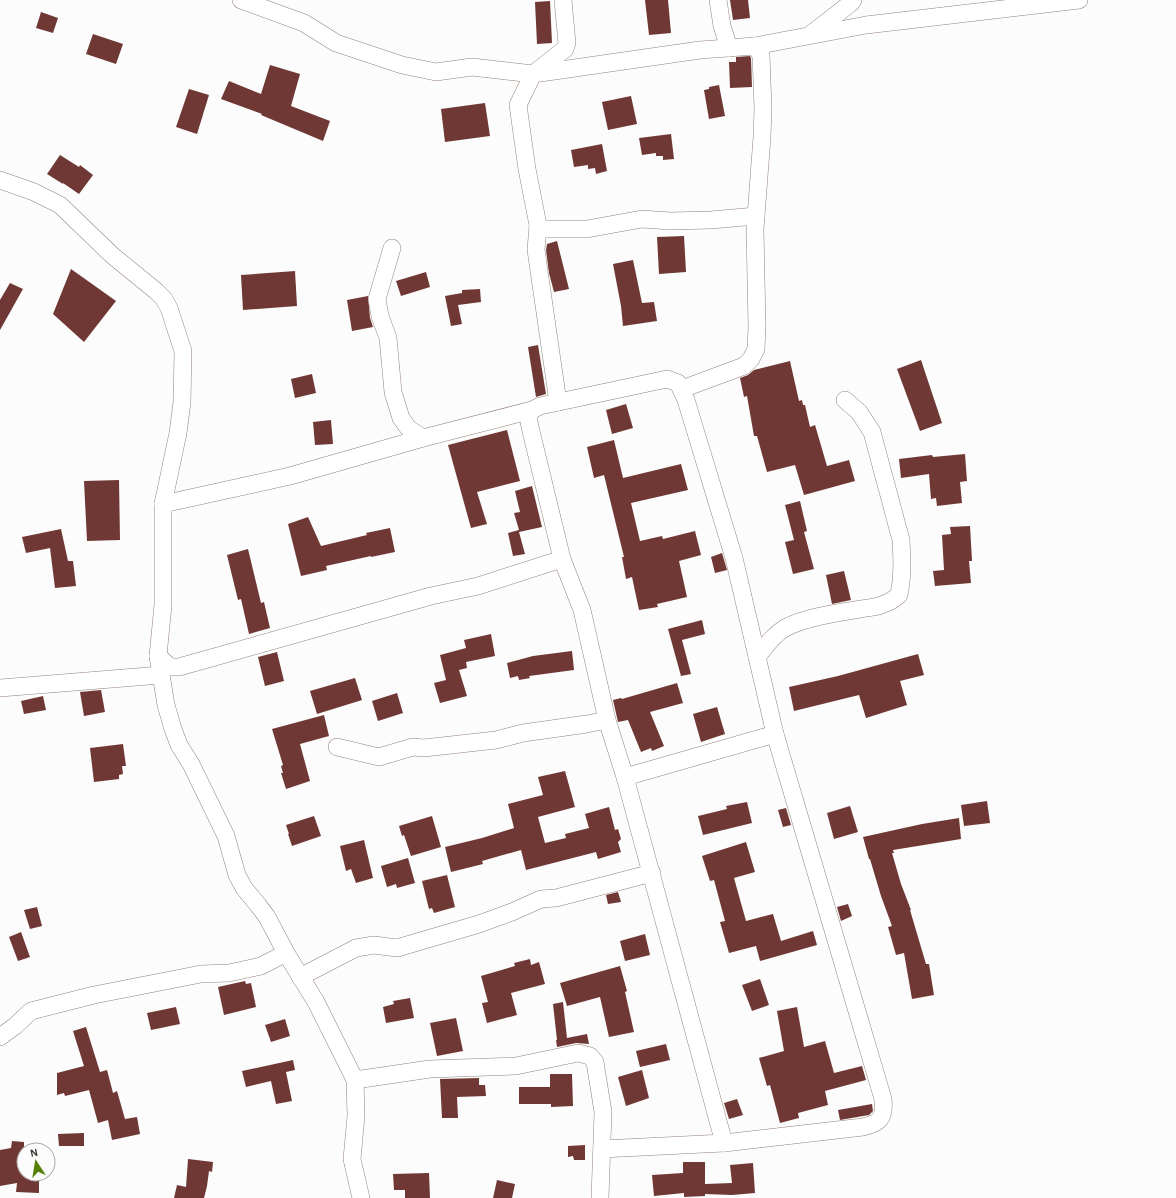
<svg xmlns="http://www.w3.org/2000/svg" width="1176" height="1198" viewBox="0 0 1176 1198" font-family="'Alegreya Sans',sans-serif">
<rect width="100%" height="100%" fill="#fbfcfb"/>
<g fill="#703835">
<polygon points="645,0 668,0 671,33 649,35"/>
<polygon points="730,0 748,0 750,18 733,20"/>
<polygon points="550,1 552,43 537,44 535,2"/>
<polygon points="41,12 58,18 53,33 36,28"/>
<polygon points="93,34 123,44 116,64 86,54"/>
<polygon points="750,56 751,58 752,87 730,88 729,62 736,62 736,57"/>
<polygon points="270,65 300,74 291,106 330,121 323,141 261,115 262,114 221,99 229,81 261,94"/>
<polygon points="719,85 725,116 709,119 704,90 709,89 709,87"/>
<polygon points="189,89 209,95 197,134 176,127"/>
<polygon points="631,96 637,124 608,130 602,102"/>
<polygon points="485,103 490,136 445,142 441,109"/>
<polygon points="671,134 674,159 663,160 663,156 656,156 656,153 642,155 639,138"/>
<polygon points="602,144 607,171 596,174 595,168 588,169 588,165 574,167 571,150"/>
<polygon points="60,155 79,167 80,165 93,175 79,194 63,183 63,184 47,174"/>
<polygon points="684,236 686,272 659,274 657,237"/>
<polygon points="557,241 569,289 554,292 549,273 546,250 547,244"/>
<polygon points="633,260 642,303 654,302 657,321 623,326 621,306 613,264"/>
<polygon points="71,269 116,301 84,342 53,314"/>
<polygon points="295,271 297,306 243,310 241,275"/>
<polygon points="426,272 430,287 401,296 396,281"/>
<polygon points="10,283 23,289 0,330 0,300"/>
<polygon points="480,289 481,302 458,305 462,324 451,326 445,296 462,293 462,290"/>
<polygon points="368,296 370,318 373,327 352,331 347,300"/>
<polygon points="538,345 546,394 536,397 528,347"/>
<polygon points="921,360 942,423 920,431 897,369"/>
<polygon points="790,361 799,401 802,400 803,405 805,405 810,427 815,425 827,466 849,460 855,481 804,495 795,465 767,472 757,436 754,436 747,396 744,397 740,378 748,375 754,370"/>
<polygon points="312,374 316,393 295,398 291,379"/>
<polygon points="626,404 633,428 612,434 606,410"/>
<polygon points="331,420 333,444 315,445 313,422"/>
<polygon points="507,430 520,481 477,492 487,524 471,528 448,445"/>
<polygon points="614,440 623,478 681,464 688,490 631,503 640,541 662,536 663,539 695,531 701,555 679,561 687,597 657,604 658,607 639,610 632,577 626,579 622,557 624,557 604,475 594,478 587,447"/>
<polygon points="965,454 967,481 960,482 962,503 937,506 936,498 931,499 929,474 901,478 899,459 932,455 933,457"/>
<polygon points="119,480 120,540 87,541 84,481"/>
<polygon points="532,486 542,527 519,532 525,554 513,556 508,533 519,530 514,513 520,512 515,491"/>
<polygon points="800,501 807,531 804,532 814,569 793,574 785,542 794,540 785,505"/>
<polygon points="308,517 321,546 367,535 366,533 390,528 395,552 371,557 371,556 326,566 327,570 301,576 288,524"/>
<polygon points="970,526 972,561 969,561 971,583 935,586 933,571 944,570 942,535 951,534 950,527"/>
<polygon points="61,529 68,561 73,561 76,586 55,588 50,548 26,553 22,537"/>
<polygon points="248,549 261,603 264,602 270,628 249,634 241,599 238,600 227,555"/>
<polygon points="722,553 727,570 715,573 711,557"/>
<polygon points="844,571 851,600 832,604 826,575"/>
<polygon points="702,620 705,634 682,640 691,674 681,676 668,629"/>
<polygon points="491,634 495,656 466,662 467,668 459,670 467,696 440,703 434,683 446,680 440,655 466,648 464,640"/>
<polygon points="572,651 574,670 529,676 530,678 519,680 518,676 510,678 507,663 533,656"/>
<polygon points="277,652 284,681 265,686 258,657"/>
<polygon points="918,654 924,675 900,681 907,705 866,718 859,695 794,711 789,687 838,676"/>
<polygon points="355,678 362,700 317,714 310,691"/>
<polygon points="677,683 683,703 650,712 664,746 652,751 651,748 641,752 628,720 618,722 613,700 621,698 622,699"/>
<polygon points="101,690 105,712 84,716 80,692"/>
<polygon points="397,693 403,713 378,721 372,701"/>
<polygon points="43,696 46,710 24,714 21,701"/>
<polygon points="717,707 725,734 701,742 693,714"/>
<polygon points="324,715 329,736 300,744 310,781 286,789 281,773 283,773 281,766 283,765 272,729"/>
<polygon points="123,744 126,766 122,766 123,774 119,775 119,779 94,782 90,748"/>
<polygon points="565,771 575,807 538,817 545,843 566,838 565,834 589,828 585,814 609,807 615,830 618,829 621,839 618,842 621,852 598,859 596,852 526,870 521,850 482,861 483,864 451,872 445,847 482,838 514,828 508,804 543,795 538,777"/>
<polygon points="987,801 990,823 964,826 961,805"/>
<polygon points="747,802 752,823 703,835 698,816 727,809 726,806"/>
<polygon points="850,806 858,832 834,839 827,813"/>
<polygon points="786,808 791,825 783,827 778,810"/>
<polygon points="314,816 321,836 292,846 288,834 289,834 286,825"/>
<polygon points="432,816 441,847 411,856 404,835 402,836 399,826"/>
<polygon points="959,818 961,839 893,850 894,853 892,853 901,884 911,910 910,910 926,964 929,964 934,995 912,999 904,953 896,955 888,927 892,926 881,896 870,859 869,859 863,837 922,824"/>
<polygon points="364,840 373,878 356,883 351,869 346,871 340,846"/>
<polygon points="746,842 755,872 734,878 746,921 773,914 781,941 813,931 817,945 760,961 756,946 729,953 720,922 725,921 714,880 710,881 702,856"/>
<polygon points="408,858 415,883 397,888 396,884 387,887 381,866"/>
<polygon points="447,875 455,907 434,913 432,908 429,909 422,881"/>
<polygon points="618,892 621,902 608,904 606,895"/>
<polygon points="848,904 852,916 841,921 837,907"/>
<polygon points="37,907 42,926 30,929 24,910"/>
<polygon points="21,932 30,957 18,961 9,937"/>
<polygon points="645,934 650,955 625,961 620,941"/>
<polygon points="530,959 531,965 539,962 545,984 511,993 517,1015 487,1023 482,1003 488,1002 481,976 515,966 514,963"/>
<polygon points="620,966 627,991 625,992 634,1032 609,1037 600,997 567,1006 560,983"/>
<polygon points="760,979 769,1005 752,1011 742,985"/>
<polygon points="245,981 246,984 251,983 256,1007 224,1015 218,987"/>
<polygon points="410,998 414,1018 386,1023 383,1007 394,1004 393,1001"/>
<polygon points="563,1002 567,1038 587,1034 589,1044 576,1043 557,1047 556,1040 557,1040 553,1004"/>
<polygon points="176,1007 180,1024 151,1030 147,1013"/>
<polygon points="797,1007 804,1047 825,1041 834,1073 862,1066 866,1080 825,1091 828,1105 798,1113 799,1118 780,1123 770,1085 767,1086 759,1058 784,1051 777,1011"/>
<polygon points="456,1018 463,1051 437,1056 430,1023"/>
<polygon points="285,1019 290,1036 271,1042 265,1025"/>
<polygon points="86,1027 100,1072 107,1070 113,1093 117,1091 125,1119 137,1117 140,1134 112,1140 108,1120 98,1123 89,1090 65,1096 64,1093 57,1095 57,1073 84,1066 73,1031"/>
<polygon points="666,1044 670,1060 640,1067 636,1051"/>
<polygon points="293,1060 295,1070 286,1072 292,1101 276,1104 271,1081 246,1087 242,1071"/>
<polygon points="642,1070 649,1098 626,1106 618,1077"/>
<polygon points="550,1074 572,1074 573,1106 551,1107 551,1104 519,1104 519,1087 550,1087"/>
<polygon points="479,1078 479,1085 485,1085 486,1096 457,1097 458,1118 442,1118 440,1079"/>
<polygon points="737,1099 743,1115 729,1119 724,1103"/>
<polygon points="872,1104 873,1111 869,1115 840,1120 838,1110"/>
<polygon points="84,1133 84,1146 59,1146 58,1134"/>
<polygon points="12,1141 24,1142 24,1174 39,1174 39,1193 16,1192 17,1183 0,1186 0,1150 11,1148"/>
<polygon points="585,1145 585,1160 574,1160 573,1156 568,1157 568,1146"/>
<polygon points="188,1159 213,1162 212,1172 209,1171 207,1186 204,1198 174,1198 177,1185 186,1187"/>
<polygon points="683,1162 705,1162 705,1184 732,1183 730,1165 753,1163 755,1193 732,1195 705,1194 705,1196 684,1197 684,1193 654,1196 652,1175 683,1173"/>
<polygon points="429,1173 430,1198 405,1198 405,1190 394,1190 393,1174"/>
<polygon points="497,1180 515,1184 512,1198 493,1198"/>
</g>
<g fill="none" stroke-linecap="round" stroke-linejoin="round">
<defs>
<g id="minor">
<polyline points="241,0 304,23 336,43 402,65 436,72 472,67 533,74 700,50 755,46 866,25 1079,0"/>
<polyline points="563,0 567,43 565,49 533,74 518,105 527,169 538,225 543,229 587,229 642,219 670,221 711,220 756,216"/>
<polyline points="718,0 722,26 729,48"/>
<polyline points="811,34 851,3 853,0"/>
<polyline points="0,180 34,192 60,205 113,256 156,291 164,299 169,308 183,351 182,402 178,433 163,504 163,605 158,656 166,705 173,729 179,745 191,764 226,836 237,875 244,888 258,905 267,917 286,953 316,1002 355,1080 356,1116 352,1159 361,1198"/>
<polyline points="538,225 536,250 558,402"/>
<polyline points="392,248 377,299 380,316 388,338 393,392 401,418 409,429 423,438"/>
<polyline points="682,389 744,366 751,359 756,349 757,327 755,229 762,137 763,109 761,55 755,46"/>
<polyline points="532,410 528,416 530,427 562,559 582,610 607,720 625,777 724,1143"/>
<path d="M163 504 290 476 423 438 532 410 540 406 667 379 678 383 686 400 734 558 775 734 883 1099C885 1118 880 1123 863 1127L724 1143 602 1149"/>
<polyline points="158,656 170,667 179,667 431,596 478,586 562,559"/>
<path d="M757 657C765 647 773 635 785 628 809 615 852 611 879 606L891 601 899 595C903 576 902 558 901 540L872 432 859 412 845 400"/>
<polyline points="0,688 161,675"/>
<polyline points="337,747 379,757 413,747 424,748 496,740 523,733 587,724 607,720"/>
<polyline points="625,777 775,734"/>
<polyline points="300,977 356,948 374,945 397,948 479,924 512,912 541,899 556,898 652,873"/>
<polyline points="0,1037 15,1026 31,1011 94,995 201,974 229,973 261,966 286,953"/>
<polyline points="355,1080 430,1069 516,1066 578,1053 590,1056 595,1062 603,1112 600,1198"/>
</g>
</defs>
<use href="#minor" stroke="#958179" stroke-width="18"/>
<use href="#minor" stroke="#fff" stroke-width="17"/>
</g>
<g transform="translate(36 1162) rotate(348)"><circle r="19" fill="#fbfcfb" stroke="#adaba9"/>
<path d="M0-3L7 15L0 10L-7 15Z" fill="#568005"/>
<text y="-6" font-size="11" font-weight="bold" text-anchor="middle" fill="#39312d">N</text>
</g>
</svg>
